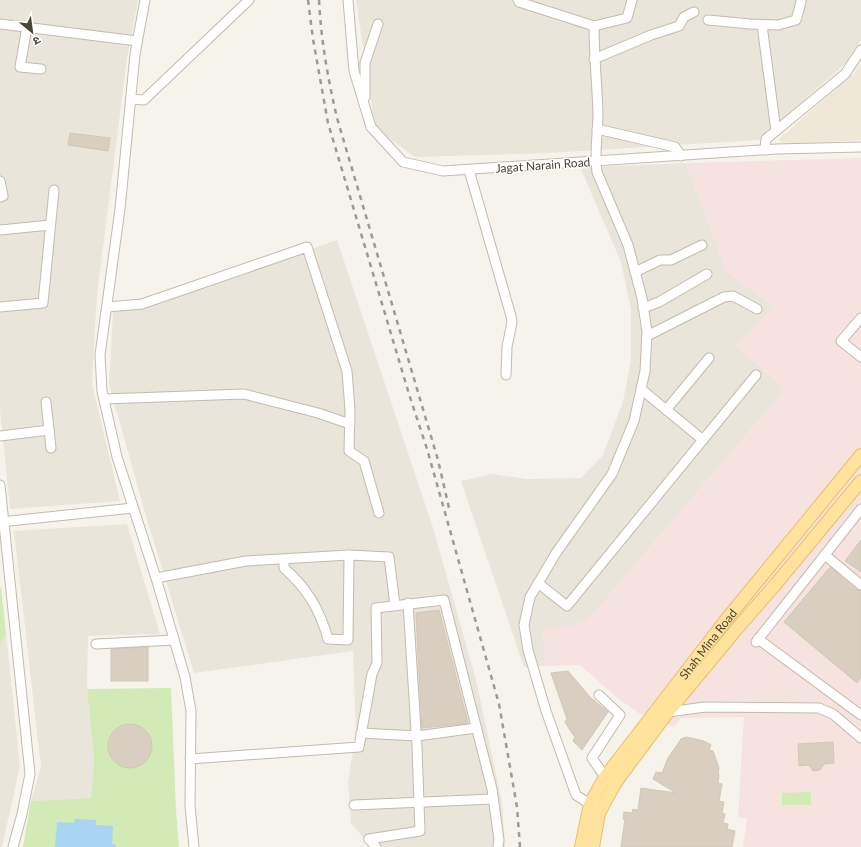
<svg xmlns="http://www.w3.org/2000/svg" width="861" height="847" viewBox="0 0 861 847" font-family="Lato,'Noto Sans Devanagari',sans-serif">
<rect width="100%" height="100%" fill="#f6f3ec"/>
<g fill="#eae5da">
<polygon points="0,0 138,0 127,58 97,295 92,384 120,501 10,509 0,410"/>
<polygon points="356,0 861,0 861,40 845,64 759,140 550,153 415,157 375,128"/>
<polygon points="686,163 727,272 774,306 736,346 786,389 663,532 591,617 572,627 543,629 546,666 524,667 461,481 492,474 526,479 581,478 603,455 623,402 631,360 631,309 621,262 581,169 599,167"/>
<polygon points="337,240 434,531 476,680 502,802 505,847 371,847 351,823 348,782 356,733 353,651 194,673 146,516 109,384 113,312 144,308"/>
<polygon points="127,524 160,634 88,636 87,689 94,759 91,798 31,801 41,767 14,531"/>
<polygon points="6,633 20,766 2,847 0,847 0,645"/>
</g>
<polygon fill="#efe8d6" points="861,63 861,140 790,144 783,143 778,140 854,73"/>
<polygon fill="#f6e3e0" points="861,158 861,847 743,847 747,819 738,817 744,717 681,718 674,727 640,714 620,700 580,665 546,666 543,629 572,626 591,617 663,532 786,389 736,346 774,306 727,272 686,163"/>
<g fill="#d2eab5">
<polygon points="1,587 6,633 0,645 0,588"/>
<polygon points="171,688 176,811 179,847 23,847 31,801 91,798 94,759 87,689"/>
<polygon points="811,792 811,805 782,805 782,793"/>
</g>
<polygon fill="#a9d4f2" points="75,819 96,820 96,825 113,826 112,844 116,845 116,847 55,847 57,822 74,823"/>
<g fill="#d8cfc1" stroke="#d3c7b4">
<polygon points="70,133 110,138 108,151 68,145"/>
<polygon points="861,540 861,572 845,561"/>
<polygon points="830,567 857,590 861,591 861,677 857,683 784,622"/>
<polygon points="439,610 468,723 422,728 416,613"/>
<polygon points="148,647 148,681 111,681 111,649"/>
<polygon points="568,671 590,697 608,712 582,750 573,741 575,737 571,732 565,722 567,719 551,673"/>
<circle cx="130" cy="746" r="22"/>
<polygon points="686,737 704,741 711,745 709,750 713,751 719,768 718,775 719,775 718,783 722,784 719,801 724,802 722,813 725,814 723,823 728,824 727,829 735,831 732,847 621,847 625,819 623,819 624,812 632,813 633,809 638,810 641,788 676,793 653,779 656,772 662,773 668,758 681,739"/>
<polygon points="833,742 834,763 824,764 820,770 813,771 809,765 799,766 798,744"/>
</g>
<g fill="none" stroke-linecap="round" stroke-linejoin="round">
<defs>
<g id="minor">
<polyline points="145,0 135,54 120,209 100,355 102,391 117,457 156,578 185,677 191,711 190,806 194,847"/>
<polyline points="348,0 354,71 371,127 403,162 443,171 777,149 861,147"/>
<polyline points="518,0 519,2 594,26 627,18 632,0"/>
<polyline points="708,20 750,24 778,25 796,20 800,6 801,0"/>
<polyline points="0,24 137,41"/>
<polyline points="762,25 776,131"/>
<path d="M594 26C594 55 597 84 598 113 598 133 594 153 597 172L628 245 642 298 647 332 645 371 634 421 612 474 556 553 530 597 524 625 528 650 546 711 576 795 590 804 596 806"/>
<polyline points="27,27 20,67 41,69"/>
<polyline points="594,59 651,35 679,26 684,17 694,12"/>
<polyline points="365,97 365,63 378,24"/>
<polyline points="131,99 144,100 249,0"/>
<polyline points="597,129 675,147 681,156"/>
<polyline points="765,150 766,139 845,74 861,50"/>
<polyline points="469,170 511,316 512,322 507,347 506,375"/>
<polyline points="0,181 3,196 0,197"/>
<polyline points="0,230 50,225"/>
<polyline points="635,272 660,260 671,260 702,245"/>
<polyline points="0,307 43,303 54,190"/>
<polyline points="107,307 142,304 307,247 347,371 350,410 349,451 364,461 379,513"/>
<polyline points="643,308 659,302 707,274"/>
<polyline points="861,318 841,341 861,357"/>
<polyline points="647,336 724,297 733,296 757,309"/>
<polyline points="641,389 703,440"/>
<polyline points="104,399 244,394 318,413 350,424"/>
<polyline points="46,402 51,448"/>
<polyline points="666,410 709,358"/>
<polyline points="0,436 49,430"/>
<polyline points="0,485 30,774 22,814 13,847"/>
<polyline points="0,522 133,508"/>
<polyline points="825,555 861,585"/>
<path d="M284 559V568C307 588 320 610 328 639L348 640 349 555 389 557 395 605"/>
<polyline points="156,578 246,561 349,555"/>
<polyline points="538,583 567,606 756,375"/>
<polyline points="758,639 861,715"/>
<polyline points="756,642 861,509"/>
<polyline points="96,644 174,640"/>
<polyline points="599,695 620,715 592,758 605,777"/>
<polyline points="666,710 668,712 705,707 819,708 833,714 861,738"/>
<polyline points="361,733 417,736 476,728"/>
<polyline points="190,759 359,747 372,674 377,663 376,608 444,600 492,789 499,840 498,847"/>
<polyline points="354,805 493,799"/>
<polyline points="369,839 420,831 417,746 408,603"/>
<polyline points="369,839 376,847"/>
</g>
<g id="major">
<path id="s1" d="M581 847 590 804 605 777 725 621 861 455"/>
<polyline points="593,847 599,813 616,782 668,712 735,631 775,585 861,481"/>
</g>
</defs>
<use href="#minor" stroke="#c2bbae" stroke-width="11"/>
<use href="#major" stroke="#e6c16a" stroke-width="14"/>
<use href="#minor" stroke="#fff" stroke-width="9"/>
<use href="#major" stroke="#ffe39c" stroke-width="12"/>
<g stroke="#9a9a9a" stroke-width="2.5" stroke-dasharray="5 5" stroke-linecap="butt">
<polyline points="308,0 313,39 328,123 409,394 427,449 499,704 517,807 520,847"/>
<path d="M319 0C321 41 328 79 337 118L438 460 449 508"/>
</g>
</g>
<g text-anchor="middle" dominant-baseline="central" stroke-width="3" stroke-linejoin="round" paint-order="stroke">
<g font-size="12" fill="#4b4439" stroke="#fff">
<text transform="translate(543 165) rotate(-4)">Jagat Narain Road</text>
<text stroke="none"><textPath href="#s1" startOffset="243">Shah Mina Road</textPath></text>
</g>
</g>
<g transform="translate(32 32) rotate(151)" stroke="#ffffff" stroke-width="3" paint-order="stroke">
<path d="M0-3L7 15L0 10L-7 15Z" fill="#4b4439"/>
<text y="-6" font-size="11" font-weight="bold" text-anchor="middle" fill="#4b4439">उ</text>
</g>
</svg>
